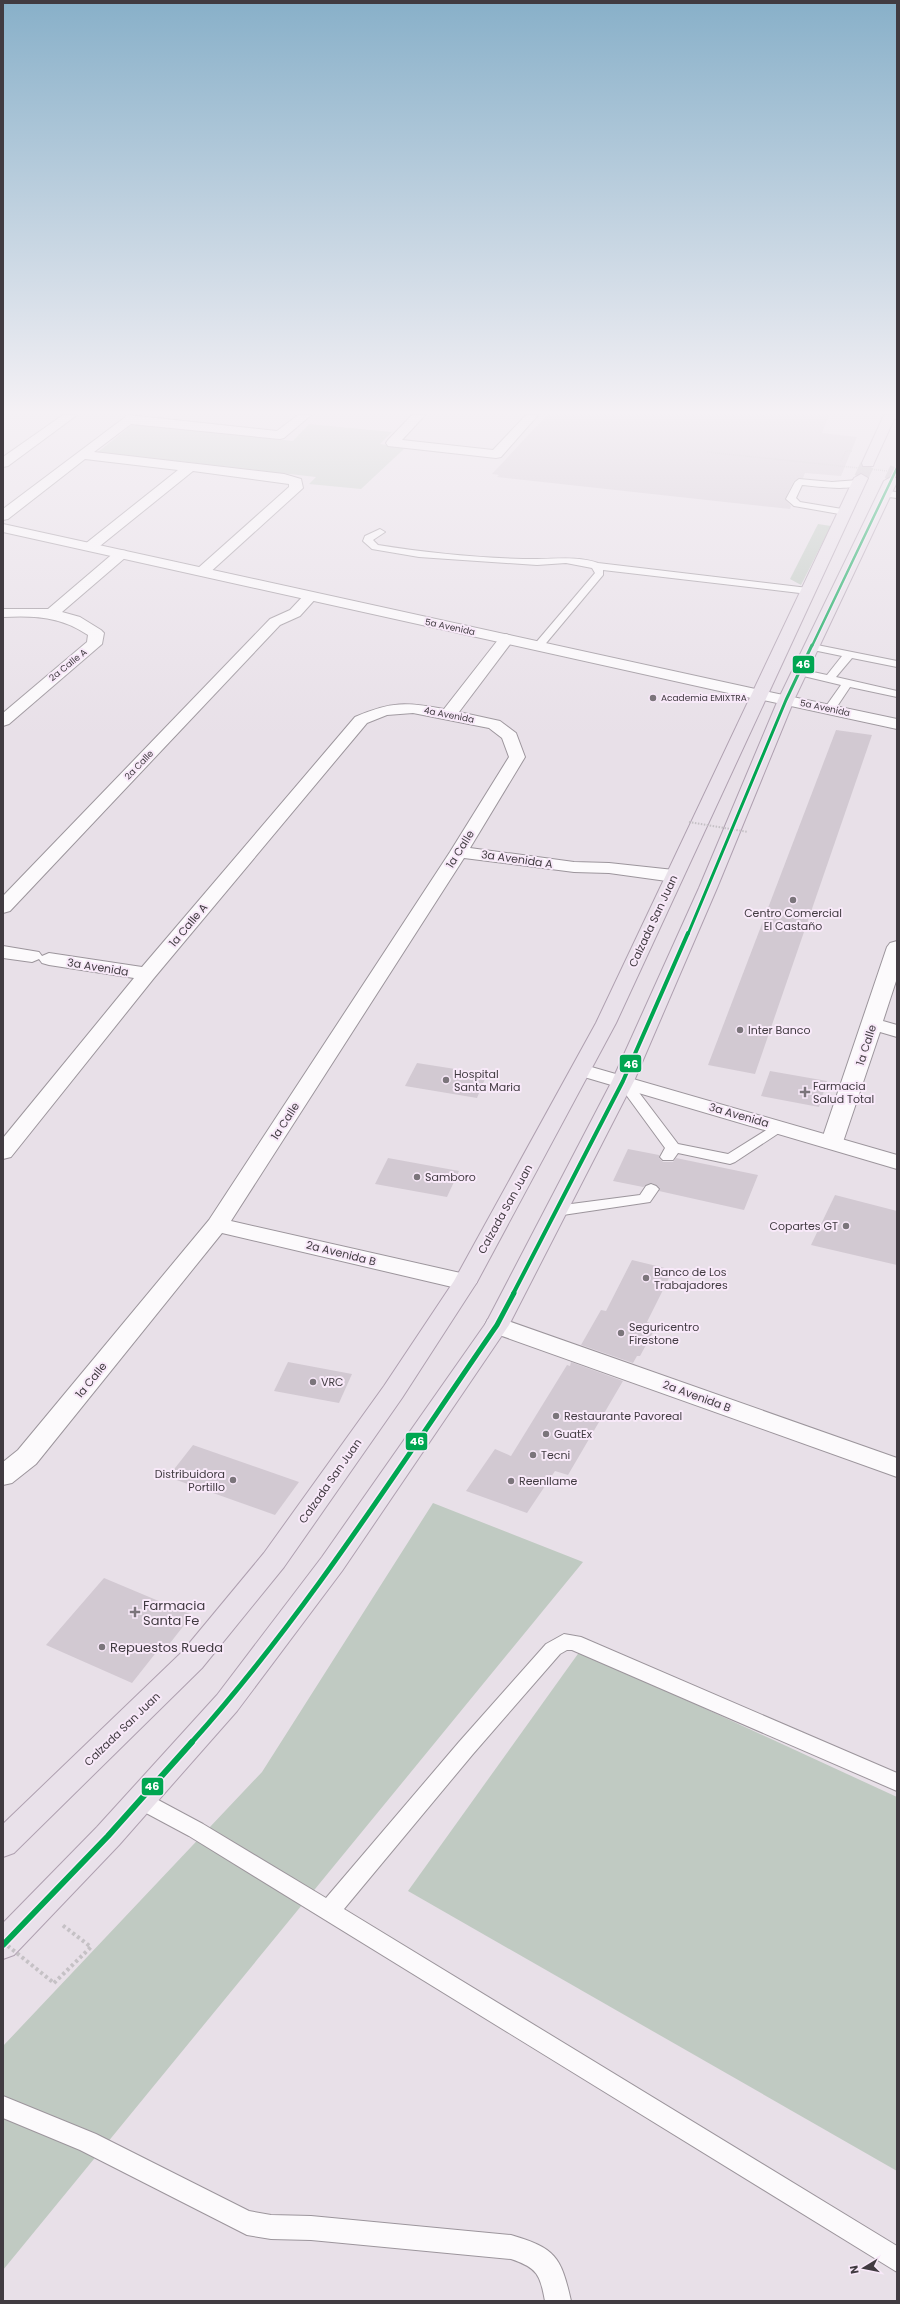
<svg xmlns="http://www.w3.org/2000/svg" width="900" height="2304" viewBox="0 0 900 2304" font-family="Poppins,sans-serif">
<rect width="100%" height="100%" fill="#e8e0e8"/>
<g fill="#c0cac2">
<polygon points="133,424 293,441 309,424 392,432 380,444 405,448 361,489 309,484 316,477 98,452"/>
<polygon points="818,524 831,526 801,585 790,579"/>
<polygon points="433,1503 583,1562 3,2270 3,2046 262,1772"/>
<polygon points="580,1651 897,1797 897,2171 408,1891"/>
</g>
<g fill="#d2c9d2">
<polygon points="547,415 829,415 822,433 857,437 841,476 805,473 803,478 794,481 785,499 791,506 790,509 497,477 499,475 492,474"/>
<polygon points="836,730 872,735 755,1074 708,1065"/>
<polygon points="417,1063 487,1074 477,1098 405,1086"/>
<polygon points="770,1071 827,1081 819,1107 761,1096"/>
<polygon points="628,1149 659,1155 659,1158 663,1162 673,1162 676,1158 758,1175 744,1210 659,1191 660,1188 652,1183 643,1187 613,1181"/>
<polygon points="388,1158 459,1171 447,1197 375,1184"/>
<polygon points="835,1195 897,1211 897,1265 811,1245"/>
<polygon points="632,1260 673,1270 647,1322 657,1325 640,1356 637,1356 633,1363 581,1345 601,1310 606,1311"/>
<polygon points="288,1362 352,1374 339,1403 274,1391"/>
<polygon points="571,1362 623,1381 568,1475 555,1471 527,1513 466,1491 495,1449 511,1456 567,1365 570,1366"/>
<polygon points="193,1445 299,1482 275,1515 168,1477"/>
<polygon points="104,1578 192,1615 167,1647 162,1645 132,1683 46,1645"/>
</g>
<g fill="none" stroke-linecap="round" stroke-linejoin="round">
<g stroke="#c7bfc7" stroke-width="14" stroke-dasharray="14 7" stroke-linecap="butt">
<polyline points="861,478 868,463"/>
<polyline points="891,481 897,468"/>
</g>
<defs>
<g id="service">
<path d="M799 479 832 482 858 480 862 483C853 492 815 486 802 485L796 498 800 502 848 510V514L845 515 794 506 786 499 795 482Z"/>
<polygon points="884,491 897,492 897,498 881,496 881,492"/>
<path d="M380 529 385 532 373 540 378 545C428 553 486 559 537 559 558 559 577 556 598 563L808 588 813 591 808 594 603 570V575L542 648 538 649 533 646 595 573 592 568 566 563 537 565 419 557 372 549 363 541 365 536Z"/>
<polygon points="812,644 897,661 897,667 852,658 836,677 897,691 897,697 850,687 834,711 826,711 824,709 841,685 795,674 794,672 799,669 827,675 842,656 808,649 808,645"/>
<polygon points="623,1077 628,1078 678,1144 728,1154 776,1124 781,1123 788,1127 735,1162 730,1164 678,1153 673,1160 663,1160 660,1157 665,1148 616,1081"/>
<polygon points="651,1184 656,1186 659,1189 650,1202 556,1216 551,1214 548,1211 551,1208 556,1206 640,1195 646,1186"/>
<polygon points="564,1634 581,1637 897,1773 897,1791 572,1650 567,1650 560,1654 473,1754 344,1909 897,2246 897,2272 189,1836 133,1806 130,1800 133,1794 140,1791 147,1794 203,1824 326,1898 459,1742 546,1644"/>
<path d="M3 2096 96 2134 249 2211 271 2215 311 2216 511 2235C555 2248 561 2256 571 2301H545C540 2275 538 2268 511 2259L311 2240 271 2239 247 2235 80 2150 3 2118Z"/>
</g>
<g id="minor">
<polygon points="63,415 77,415 8,466 3,467 3,457"/>
<polygon points="128,415 277,431 298,415 311,415 284,438 280,439 131,424 94,452 284,474 301,479 303,488 207,575 202,576 195,572 197,569 289,487 289,484 193,471 95,550 85,550 83,547 85,544 178,470 85,459 8,519 3,520 3,509"/>
<polygon points="412,415 425,415 402,440 493,450 526,415 538,415 501,457 496,458 388,446 386,443 388,440"/>
<path d="M121 550 126 551 128 554 126 557 62 612 80 617 101 630 104 633 102 644 9 724 3 726V713L87 642 88 635C62 617 34 615 3 617V609H48L116 551Z"/>
<polygon points="311,592 318,596 300,616 280,625 10,911 3,913 3,896 270,619 290,610 306,593"/>
<path d="M506 634 511 636 514 639 459 712 500 721 516 733 525 757 470 848 574 862 609 863 674 870 680 872 683 876 680 880 674 882 609 873 574 872 464 858 231 1221 465 1274 473 1277 477 1282 473 1287 465 1290 222 1233 36 1464 12 1483 3 1485V1462L18 1450 209 1220 450 852 509 757 502 738 489 728 413 713 387 715 367 723 154 978 11 1157 3 1159V1138L134 978 49 965 42 963 39 959 32 962 3 958V946L39 952 42 956 49 953 142 967 355 717C391 701 407 702 444 709L501 636Z"/>
<polygon points="897,941 897,978 883,1021 897,1025 897,1037 880,1032 843,1142 840,1147 832,1149 824,1147 821,1142 887,947 890,943"/>
<polygon points="497,1317 897,1458 897,1477 488,1331 485,1325 488,1319"/>
</g>
<g id="tertiary">
<polygon points="888,415 897,415 897,419 890,418"/>
<polygon points="3,524 760,690 766,692 768,695 766,698 760,700 3,532"/>
</g>
<g id="secondary">
<polygon points="760,690 897,719 897,729 754,698 752,695 754,692"/>
<polygon points="581,1064 897,1155 897,1169 574,1074 571,1070 574,1066"/>
</g>
<g id="primary">
<polygon points="884,415 896,415 874,463 873,466 863,466 862,463"/>
<polygon points="861,474 868,478 616,1023 477,1282 402,1398 284,1567 202,1668 14,1853 3,1857 3,1824 182,1652 264,1553 384,1386 454,1281 596,1023 854,478"/>
<polygon points="891,477 896,478 897,482 794,700 717,888 634,1081 509,1325 342,1571 237,1711 119,1845 14,1955 3,1959 3,1923 97,1827 217,1695 322,1557 486,1323 612,1081 699,888 778,700 884,481"/>
</g>
</defs>
<use href="#service" stroke="#9c959c" stroke-width="2"/>
<use href="#minor" stroke="#9c959c" stroke-width="2"/>
<use href="#tertiary" stroke="#9c959c" stroke-width="2"/>
<use href="#secondary" stroke="#9c959c" stroke-width="2"/>
<use href="#primary" stroke="#afa0b0" stroke-width="2"/>
<polyline stroke="#c5c1c5" stroke-width="1.5" stroke-dasharray="1 1" stroke-linecap="butt" points="841,461 846,451 852,451"/>
<polyline stroke="#c5c1c5" stroke-width="4" stroke-dasharray="3 3" stroke-linecap="butt" points="54,1983 91,1947 61,1924"/>
<use href="#service" fill="#fcfafc" fill-rule="evenodd"/>
<use href="#minor" fill="#fcfafc" fill-rule="evenodd"/>
<use href="#tertiary" fill="#fcfafc" fill-rule="evenodd"/>
<use href="#secondary" fill="#fcfafc" fill-rule="evenodd"/>
<use href="#primary" fill="#e9e1ea" fill-rule="evenodd"/>
<polyline stroke="#c5c1c5" stroke-width="1.5" stroke-dasharray="1 1" stroke-linecap="butt" points="707,452 897,472"/>
<polyline stroke="#c5c1c5" stroke-width="2" stroke-dasharray="1.5 1.5" stroke-linecap="butt" points="689,822 748,832"/>
<polyline stroke="#c5c1c5" stroke-width="4" stroke-dasharray="3 3" stroke-linecap="butt" points="3,1942 54,1983"/>
<defs>
<polyline id="bus-1-far4" points="812,646 897,468"/>
<polyline id="bus-1-far3" points="688,934 786,700 812,645"/>
<polyline id="bus-1-far2" points="513,1294 623,1081 688,933"/>
<path id="bus-1-far1" d="M191 1743C306 1615 399 1467 497 1325L514 1293"/>
<polyline id="bus-1" points="3,1945 108,1836 192,1742"/>
</defs>
<use href="#bus-1-far4" stroke="#f8e9f9" stroke-width="4.5"/>
<use href="#bus-1-far3" stroke="#f8e9f9" stroke-width="5.5"/>
<use href="#bus-1-far2" stroke="#f8e9f9" stroke-width="7"/>
<use href="#bus-1-far1" stroke="#f8e9f9" stroke-width="8"/>
<use href="#bus-1" stroke="#f8e9f9" stroke-width="9"/>
<use href="#bus-1-far4" stroke="#00a651" stroke-width="2.5"/>
<use href="#bus-1-far3" stroke="#00a651" stroke-width="3"/>
<use href="#bus-1-far2" stroke="#00a651" stroke-width="4"/>
<use href="#bus-1-far1" stroke="#00a651" stroke-width="5"/>
<use href="#bus-1" stroke="#00a651" stroke-width="6"/>
</g>
<linearGradient id="sky" x2="0" y2="1"><stop stop-color="#88b0c9"/><stop offset="0.56" stop-color="#f5f1f5"/><stop offset="1" stop-color="#f5f1f5" stop-opacity="0"/></linearGradient>
<rect width="900" height="737" fill="url(#sky)"/>
<g fill="#7b757b" stroke="#f8e9f9" stroke-width="1.5">
<circle cx="653" cy="698" r="4"/>
<circle cx="793" cy="900" r="4"/>
<circle cx="740" cy="1030" r="4"/>
<circle cx="446" cy="1080" r="4"/>
<path d="M803 1086h4v4h4v4h-4v4h-4v-4h-4v-4h4z"/>
<circle cx="417" cy="1177" r="4"/>
<circle cx="846" cy="1226" r="4"/>
<circle cx="646" cy="1278" r="4"/>
<circle cx="621" cy="1333" r="4"/>
<circle cx="313" cy="1382" r="4"/>
<circle cx="556" cy="1416" r="4"/>
<circle cx="546" cy="1434" r="4"/>
<circle cx="533" cy="1455" r="4"/>
<circle cx="233" cy="1480" r="4"/>
<circle cx="511" cy="1481" r="4"/>
<path d="M133 1606h4v4h4v4h-4v4h-4v-4h-4v-4h4z"/>
<circle cx="102" cy="1647" r="4"/>
</g>
<g text-anchor="middle" dominant-baseline="central" stroke-width="4" stroke-linejoin="round" paint-order="stroke">
<g font-size="9" fill="#413b41" stroke="#f8e9f9">
<text transform="translate(450 627) rotate(12)">5a Avenida</text>
<text transform="translate(68 665) rotate(-39)">2a Calle A</text>
<text transform="translate(825 708) rotate(12)">5a Avenida</text>
<text transform="translate(449 715) rotate(11)">4a Avenida</text>
<text transform="translate(139 765) rotate(-46)">2a Calle</text>
</g>
<g font-size="9" fill="#413b41" stroke="#f8e9f9" text-anchor="start">
<text x="661" y="698">Academia EMIXTRA</text>
</g>
<g font-size="11" fill="#413b41" stroke="#f8e9f9">
<text transform="translate(460 849) rotate(-58)">1a Calle</text>
<text transform="translate(517 859) rotate(8)">3a Avenida A</text>
<text transform="translate(653 921) rotate(-65)">Calzada San Juan</text>
<text transform="translate(188 925) rotate(-50)">1a Calle A</text>
<text transform="translate(98 967) rotate(9)">3a Avenida</text>
<text transform="translate(866 1045) rotate(-72)">1a Calle</text>
<text transform="translate(739 1115) rotate(16)">3a Avenida</text>
<text transform="translate(285 1121) rotate(-57)">1a Calle</text>
<text transform="translate(505 1209) rotate(-61)">Calzada San Juan</text>
<text transform="translate(341 1253) rotate(14)">2a Avenida B</text>
<text transform="translate(91 1380) rotate(-51)">1a Calle</text>
<text transform="translate(697 1396) rotate(20)">2a Avenida B</text>
<text transform="translate(330 1481) rotate(-55)">Calzada San Juan</text>
<text transform="translate(122 1729) rotate(-44)">Calzada San Juan</text>
</g>
<g font-size="11" fill="#413b41" stroke="#f8e9f9" text-anchor="start">
<text x="793" y="913" text-anchor="middle">Centro Comercial<tspan x="793" dy="13">El Castaño</tspan></text>
<text x="748" y="1030">Inter Banco</text>
<text x="454" y="1074">Hospital<tspan x="454" dy="13">Santa Maria</tspan></text>
<text x="813" y="1086">Farmacia<tspan x="813" dy="13">Salud Total</tspan></text>
<text x="425" y="1177">Samboro</text>
<text x="838" y="1226" text-anchor="end">Copartes GT</text>
<text x="654" y="1272">Banco de Los<tspan x="654" dy="13">Trabajadores</tspan></text>
<text x="629" y="1327">Seguricentro<tspan x="629" dy="13">Firestone</tspan></text>
<text x="321" y="1382">VRC</text>
<text x="564" y="1416">Restaurante Pavoreal</text>
<text x="554" y="1434">GuatEx</text>
<text x="541" y="1455">Tecni</text>
<text x="225" y="1474" text-anchor="end">Distribuidora<tspan x="225" dy="13">Portillo</tspan></text>
<text x="519" y="1481">Reenllame</text>
</g>
<g font-size="13" fill="#413b41" stroke="#f8e9f9" text-anchor="start">
<text x="143" y="1605">Farmacia<tspan x="143" dy="15">Santa Fe</tspan></text>
<text x="110" y="1647">Repuestos Rueda</text>
</g>
</g>
<g stroke="#f8e9f9" stroke-width="1.5">
<rect x="792" y="655" width="23" height="19" rx="4" fill="#00a651"/>
<rect x="619" y="1054" width="23" height="19" rx="4" fill="#00a651"/>
<rect x="405" y="1432" width="23" height="19" rx="4" fill="#00a651"/>
<rect x="141" y="1777" width="23" height="19" rx="4" fill="#00a651"/>
</g>
<g font-size="11" text-anchor="middle" font-weight="bold" fill="#fff">
<text x="803" y="668">46</text>
<text x="631" y="1068">46</text>
<text x="417" y="1445">46</text>
<text x="152" y="1790">46</text>
</g>
<rect width="900" height="2304" fill="none" stroke="#413b41" stroke-width="8"/>
<g transform="translate(864 2268) rotate(260)" stroke="#f8e9f9" stroke-width="3" paint-order="stroke">
<path d="M0-3L7 15L0 10L-7 15Z" fill="#413b41"/>
<text y="-6" font-size="11" font-weight="bold" text-anchor="middle" fill="#413b41">N</text>
</g>
</svg>
